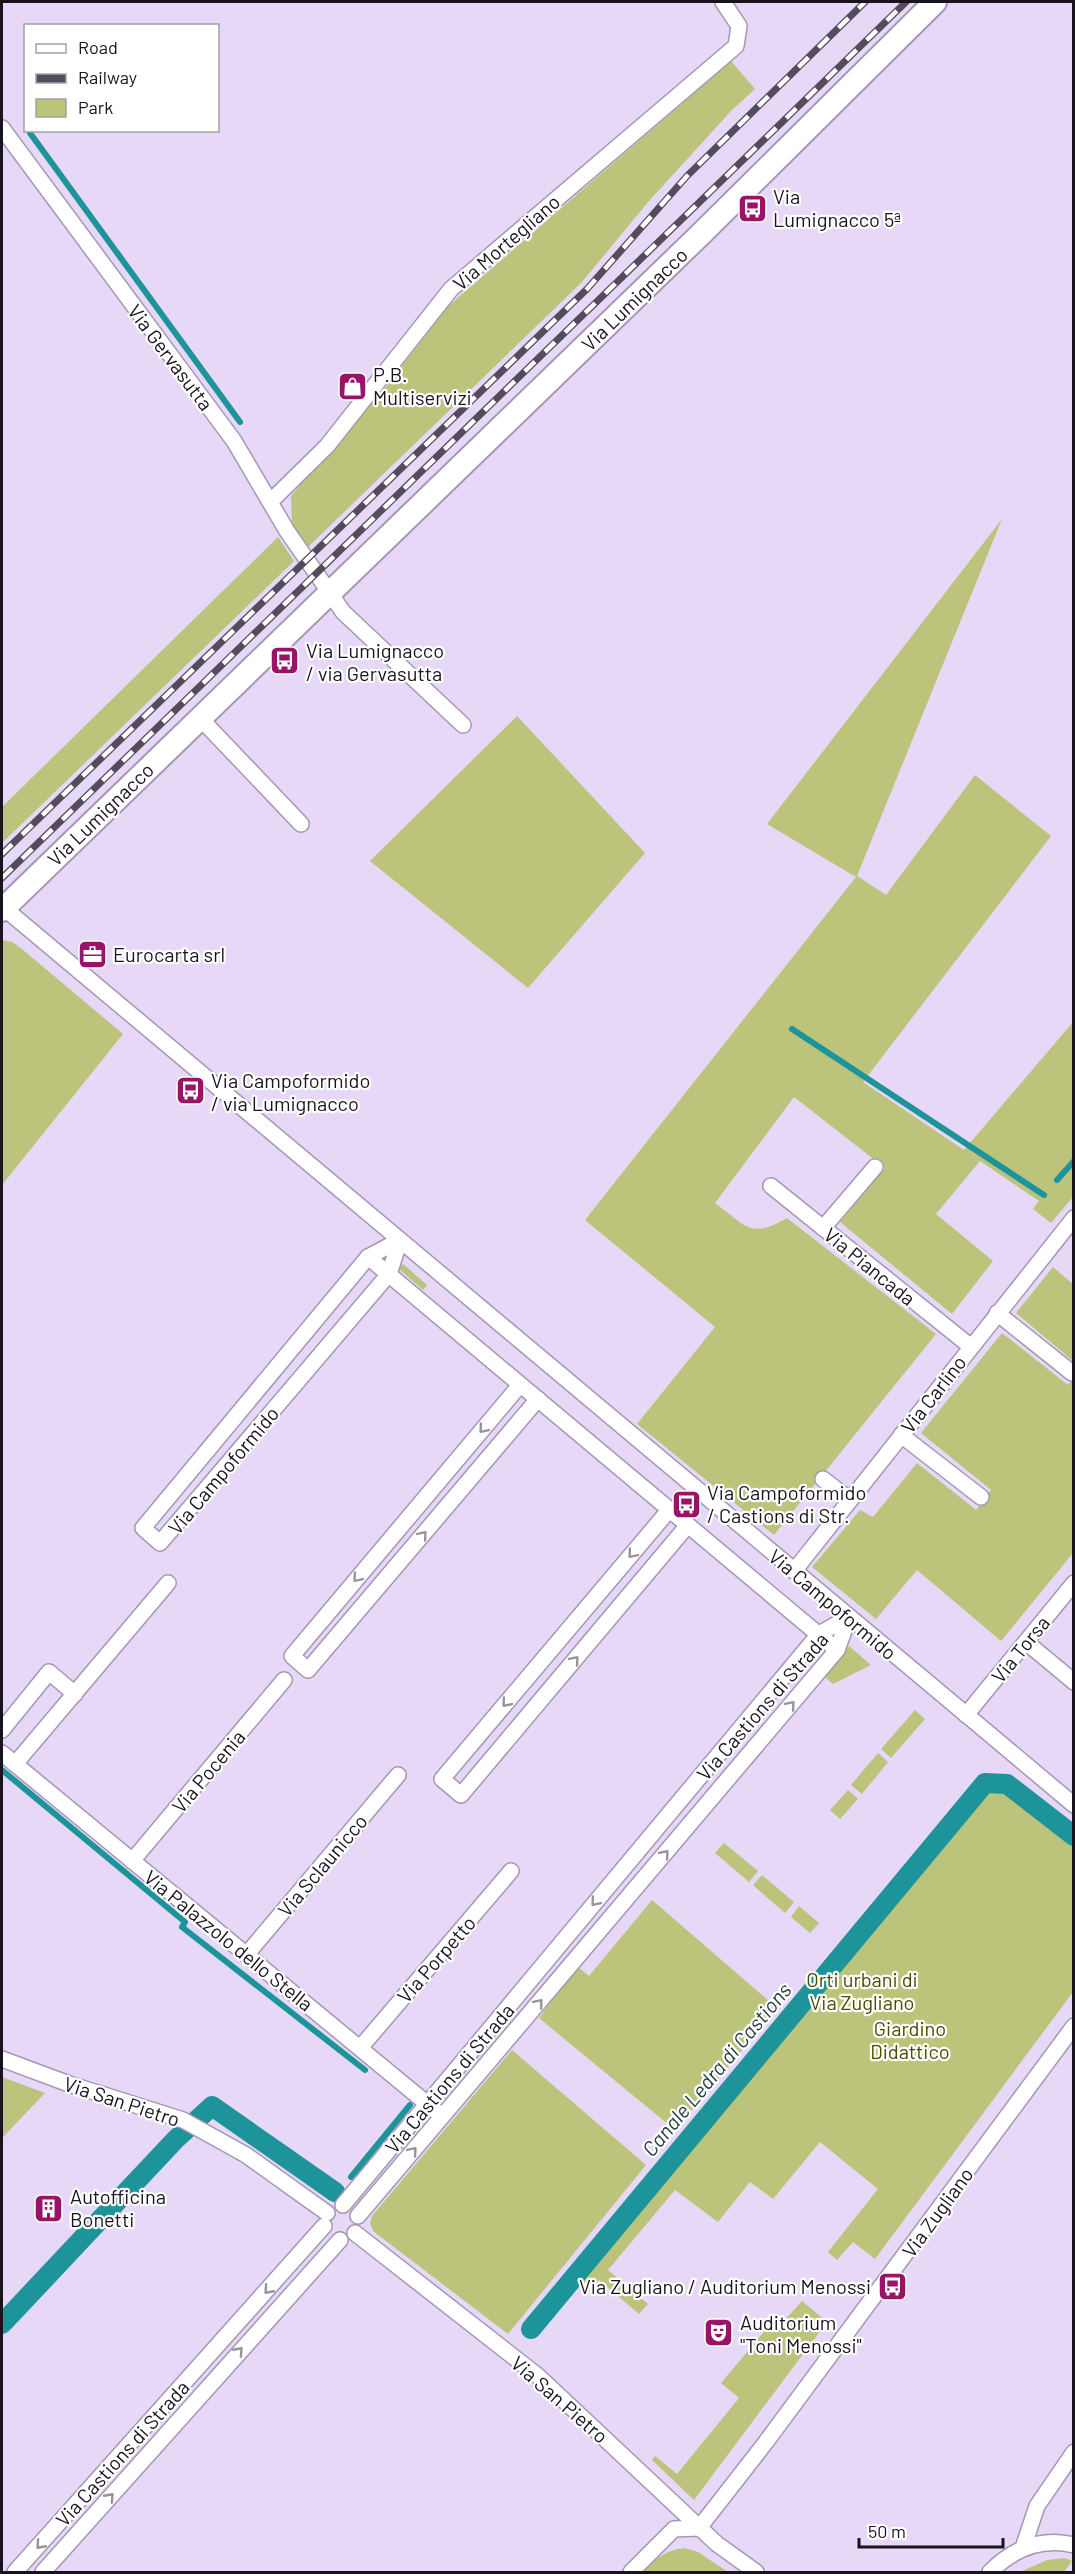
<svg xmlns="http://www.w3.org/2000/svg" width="1075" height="2574" viewBox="0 0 1075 2574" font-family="Barlow,sans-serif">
<rect width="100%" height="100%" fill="#e6d8f6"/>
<g fill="#bcc47b">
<polygon points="731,61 755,89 731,111 649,201 582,282 308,547 292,525 291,496 390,382 445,309"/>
<path d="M1002 519 857 876 886 895 975 775 1051 836 863 1082 964 1150 1073 1022V1197L1051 1223 1033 1209 1039 1201 980 1161 936 1214 993 1261 952 1314 840 1222 885 1168 794 1097 715 1203C745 1225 750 1240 787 1218L936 1334 774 1535 637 1424 715 1327 585 1220 856 877 767 824Z"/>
<polygon points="278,537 294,561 2,843 2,807"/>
<polygon points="517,716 645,853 528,988 370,861"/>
<polygon points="3,940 12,942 22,949 123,1034 2,1185"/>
<polygon points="403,1264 427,1285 423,1290 399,1269"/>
<polygon points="1053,1267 1073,1284 1073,1361 1016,1313"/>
<polygon points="1002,1333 1068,1385 1073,1378 1073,1553 1001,1641 917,1570 876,1619 812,1567 860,1510 873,1517 917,1463 976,1510 991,1490 921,1433"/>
<polygon points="849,1646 871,1665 833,1684 824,1676"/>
<polygon points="915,1710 925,1719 891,1758 881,1749"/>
<polygon points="878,1753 888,1762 862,1794 851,1785"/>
<polygon points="1006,1785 1073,1841 1073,1992 875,2259 853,2242 837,2260 828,2252 878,2189 820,2142 773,2199 750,2182 718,2222 675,2190 608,2270 648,2304 639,2314 599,2280 590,2290 577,2279 987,1786"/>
<polygon points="848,1790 858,1799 840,1819 830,1810"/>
<polygon points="724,1843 758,1871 749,1882 715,1853"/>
<polygon points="762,1875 794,1902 785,1913 753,1885"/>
<polygon points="652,1900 777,2008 675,2130 539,2018 577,1966 589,1976"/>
<polygon points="799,1906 819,1923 810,1933 791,1917"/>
<polygon points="512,2050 646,2165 508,2334 373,2231 370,2223 372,2216"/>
<polygon points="2,2077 45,2093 2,2138"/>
<polygon points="802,2301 827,2322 694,2500 652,2460 655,2456 677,2474 739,2398 721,2383 778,2315 785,2320"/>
<path d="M684 2548 698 2552 728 2572H642C655 2560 665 2550 684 2548Z"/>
<polygon points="1065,2558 1072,2561 1064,2572 1020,2572 1047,2560"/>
</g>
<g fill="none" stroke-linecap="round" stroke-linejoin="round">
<g stroke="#1d9499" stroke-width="6">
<polyline points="30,133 240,422"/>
<polyline points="792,1029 1044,1195"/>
<polyline points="1057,1180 1074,1161"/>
<polyline points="2,1770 185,1922 182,1927 365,2070"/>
<polyline points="351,2177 410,2105"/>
</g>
<g stroke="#1d9499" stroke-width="20">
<polyline points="2,2324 176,2139 212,2106 335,2192"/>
<polyline points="531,2329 985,1783 1007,1784 1074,1836"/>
</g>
<defs>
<g id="minor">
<polyline points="2,128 234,441 287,531 343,612 463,725"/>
<polyline points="270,502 327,446 451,289 736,46 739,26 723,2"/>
<polyline points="200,718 301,824"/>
<polyline points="4,908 1074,1805"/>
<polyline points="771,1186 970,1346"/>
<polyline points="823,1228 875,1167"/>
<polygon points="400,1240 389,1274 160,1543 143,1528 368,1257"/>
<polyline points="368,1257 837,1650"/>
<polyline points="997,1313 1072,1373"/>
<polyline points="520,1385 292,1656 308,1670 538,1399"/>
<polyline points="901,1435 981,1497"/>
<polyline points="823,1479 850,1500"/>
<polyline points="670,1509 442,1779 461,1795 688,1525"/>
<polyline points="794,1571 1074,1218"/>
<polyline points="168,1583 15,1764 442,2116"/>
<polyline points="1026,1642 1074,1682"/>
<polyline points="966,1715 1074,1583"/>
<polyline points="2,1730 49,1672 75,1694"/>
<polyline points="2,1753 15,1764"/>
<polyline points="132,1861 284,1680"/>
<polyline points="247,1954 398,1775"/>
<polyline points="360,2048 511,1871"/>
<polyline points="2,2059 69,2084 183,2120 246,2155 327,2213"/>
<polyline points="343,2205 819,1634 849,1617"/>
<polyline points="358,2216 837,1650 849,1617"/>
<polyline points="355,2233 538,2376 717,2544 756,2572"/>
<polyline points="699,2528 766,2442 1074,2026"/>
<polyline points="1023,2548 1037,2506 1074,2452"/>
<polyline points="15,2572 324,2226"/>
<polyline points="43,2572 340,2240"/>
<polyline points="631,2572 674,2529 699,2528"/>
<path d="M990 2572C1013 2549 1041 2537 1074 2545"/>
</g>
<polyline id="secondary" points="2,910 703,232 935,2"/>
</defs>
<use href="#minor" stroke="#a597b3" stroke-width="18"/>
<use href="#secondary" stroke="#a597b3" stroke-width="26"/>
<use href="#minor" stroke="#fff" stroke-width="15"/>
<use href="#secondary" stroke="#fff" stroke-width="22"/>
<defs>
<g id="rail">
<polyline points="2,854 587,289 687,176 865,2"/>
<polyline points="2,878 906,2"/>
</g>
</defs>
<use href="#rail" stroke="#544c5c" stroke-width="7"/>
<use href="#rail" stroke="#fff" stroke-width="4.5" stroke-dasharray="14" stroke-linecap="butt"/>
</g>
<defs><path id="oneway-chevron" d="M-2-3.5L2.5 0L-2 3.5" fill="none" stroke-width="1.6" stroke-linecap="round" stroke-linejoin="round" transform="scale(1.5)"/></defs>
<g stroke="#979599">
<use href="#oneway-chevron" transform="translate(483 1429) rotate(130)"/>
<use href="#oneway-chevron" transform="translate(423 1535) rotate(-50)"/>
<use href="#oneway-chevron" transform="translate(632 1554) rotate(130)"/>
<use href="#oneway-chevron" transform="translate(357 1578) rotate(130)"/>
<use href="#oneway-chevron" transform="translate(575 1660) rotate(-50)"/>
<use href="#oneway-chevron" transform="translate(506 1703) rotate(130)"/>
<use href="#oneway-chevron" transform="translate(791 1705) rotate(-50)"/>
<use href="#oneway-chevron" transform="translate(665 1854) rotate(-50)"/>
<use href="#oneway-chevron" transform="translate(595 1902) rotate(130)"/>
<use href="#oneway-chevron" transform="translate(539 2003) rotate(-50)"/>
<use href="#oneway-chevron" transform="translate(413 2151) rotate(-50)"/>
<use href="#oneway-chevron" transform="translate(268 2290) rotate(132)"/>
<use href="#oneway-chevron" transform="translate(239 2351) rotate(-48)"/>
<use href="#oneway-chevron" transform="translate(110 2497) rotate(-48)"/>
<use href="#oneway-chevron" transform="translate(40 2545) rotate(132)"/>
</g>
<defs>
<symbol id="bus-square" viewBox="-11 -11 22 22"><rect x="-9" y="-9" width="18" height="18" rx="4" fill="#991469" stroke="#fff"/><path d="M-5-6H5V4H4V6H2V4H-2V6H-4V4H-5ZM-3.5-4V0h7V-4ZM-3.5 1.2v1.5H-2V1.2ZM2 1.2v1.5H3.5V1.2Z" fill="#fff"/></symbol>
<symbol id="shop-square" viewBox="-11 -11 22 22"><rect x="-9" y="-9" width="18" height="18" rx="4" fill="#991469" stroke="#fff"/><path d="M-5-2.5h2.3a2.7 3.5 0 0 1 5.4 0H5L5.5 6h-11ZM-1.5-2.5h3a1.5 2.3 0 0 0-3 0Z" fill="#fff"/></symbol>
<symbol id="office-square" viewBox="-11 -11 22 22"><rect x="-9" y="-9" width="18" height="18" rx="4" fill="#991469" stroke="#fff"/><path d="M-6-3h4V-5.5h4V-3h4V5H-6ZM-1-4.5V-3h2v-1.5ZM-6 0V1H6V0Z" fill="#fff"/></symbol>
<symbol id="building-square" viewBox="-11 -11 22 22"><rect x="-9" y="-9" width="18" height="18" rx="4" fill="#991469" stroke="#fff"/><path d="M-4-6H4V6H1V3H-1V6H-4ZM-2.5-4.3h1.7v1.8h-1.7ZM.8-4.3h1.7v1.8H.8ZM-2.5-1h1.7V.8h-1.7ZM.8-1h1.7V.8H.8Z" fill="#fff"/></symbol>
<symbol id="theatre-square" viewBox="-11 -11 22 22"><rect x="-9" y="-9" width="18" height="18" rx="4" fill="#991469" stroke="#fff"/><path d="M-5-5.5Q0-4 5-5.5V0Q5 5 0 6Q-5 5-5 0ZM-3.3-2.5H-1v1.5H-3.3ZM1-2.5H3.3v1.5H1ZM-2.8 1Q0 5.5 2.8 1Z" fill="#fff"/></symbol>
</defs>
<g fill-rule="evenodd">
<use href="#bus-square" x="736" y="192" width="33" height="33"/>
<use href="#shop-square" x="336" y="370" width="33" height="33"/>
<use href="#bus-square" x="268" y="644" width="33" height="33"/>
<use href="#office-square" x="76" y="938" width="33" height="33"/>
<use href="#bus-square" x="174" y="1074" width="33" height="33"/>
<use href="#bus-square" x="670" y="1488" width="33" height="33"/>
<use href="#building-square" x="32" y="2192" width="33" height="33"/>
<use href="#bus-square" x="876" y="2270" width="33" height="33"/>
<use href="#theatre-square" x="702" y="2316" width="33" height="33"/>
</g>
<g text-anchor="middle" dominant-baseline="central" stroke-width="4.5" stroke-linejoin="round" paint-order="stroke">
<g font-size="20" fill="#18131d" stroke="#fff" text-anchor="start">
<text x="773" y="196">Via<tspan x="773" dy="23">Lumignacco 5ª</tspan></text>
<text x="373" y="374">P.B.<tspan x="373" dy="23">Multiservizi</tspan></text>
<text x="306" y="650">Via Lumignacco<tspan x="306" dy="23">/ via Gervasutta</tspan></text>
<text x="113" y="954">Eurocarta srl</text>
<text x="211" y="1080">Via Campoformido<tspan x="211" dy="23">/ via Lumignacco</tspan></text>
<text x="707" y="1492">Via Campoformido<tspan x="707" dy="23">/ Castions di Str.</tspan></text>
<text x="70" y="2196">Autofficina<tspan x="70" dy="23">Bonetti</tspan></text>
<text x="871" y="2286" text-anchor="end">Via Zugliano / Auditorium Menossi</text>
<text x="740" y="2322">Auditorium<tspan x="740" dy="23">"Toni Menossi"</tspan></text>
</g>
<g font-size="20" fill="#18131d" stroke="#fff">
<text transform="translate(506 242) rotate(-41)">Via Mortegliano</text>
<text transform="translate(634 299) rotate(-44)">Via Lumignacco</text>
<text transform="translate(171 357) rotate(53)">Via Gervasutta</text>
<text transform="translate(100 814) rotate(-44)">Via Lumignacco</text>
<text transform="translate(870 1266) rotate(39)">Via Piancada</text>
<text transform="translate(933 1394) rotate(-52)">Via Carlino</text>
<text transform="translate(223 1470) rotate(-50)">Via Campoformido</text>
<text transform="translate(833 1604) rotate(40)">Via Campoformido</text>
<text transform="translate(1020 1649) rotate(-51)">Via Torsa</text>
<text transform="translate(762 1706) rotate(-49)">Via Castions di Strada</text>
<text transform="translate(208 1771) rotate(-50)">Via Pocenia</text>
<text transform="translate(322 1865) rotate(-50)">Via Sclaunicco</text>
<text transform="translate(229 1940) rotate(39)">Via Palazzolo dello Stella</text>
<text transform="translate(436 1959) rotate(-49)">Via Porpetto</text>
<text transform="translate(449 2078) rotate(-50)">Via Castions di Strada</text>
<text transform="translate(122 2101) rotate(18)">Via San Pietro</text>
<text transform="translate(937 2212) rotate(-54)">Via Zugliano</text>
<text transform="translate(560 2399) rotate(41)">Via San Pietro</text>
<text transform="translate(122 2453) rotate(-48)">Via Castions di Strada</text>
</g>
<g font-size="20" fill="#474c00" stroke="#fff">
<text x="862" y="1979">Orti urbani di<tspan x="862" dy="23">Via Zugliano</tspan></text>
<text x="910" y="2028">Giardino<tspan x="910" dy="23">Didattico</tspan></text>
</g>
<g font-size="21" font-style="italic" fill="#253e3f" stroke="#fff">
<text transform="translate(716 2069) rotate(-50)">Canale Ledra di Castions</text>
</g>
</g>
<rect width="1075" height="2574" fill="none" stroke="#18131d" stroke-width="6"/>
<rect x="24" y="24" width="195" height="108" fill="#ffffff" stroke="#a3a1a5" stroke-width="1.5"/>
<rect x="36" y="44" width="30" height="9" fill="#ffffff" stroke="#a3a1a5" stroke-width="1.5"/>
<text x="78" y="54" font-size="18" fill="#18131d">Road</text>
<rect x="36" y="74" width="30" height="9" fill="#544c5c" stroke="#a3a1a5" stroke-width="1.5"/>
<text x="78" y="84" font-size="18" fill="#18131d">Railway</text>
<rect x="36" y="99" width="30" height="18" fill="#bcc47b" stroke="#a3a1a5" stroke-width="1.5"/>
<text x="78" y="114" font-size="18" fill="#18131d">Park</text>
<path d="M859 2538v9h144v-9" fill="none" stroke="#18131d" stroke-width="3"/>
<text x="868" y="2538" font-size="18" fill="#18131d" stroke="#ffffff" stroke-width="4.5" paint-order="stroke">50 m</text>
</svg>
